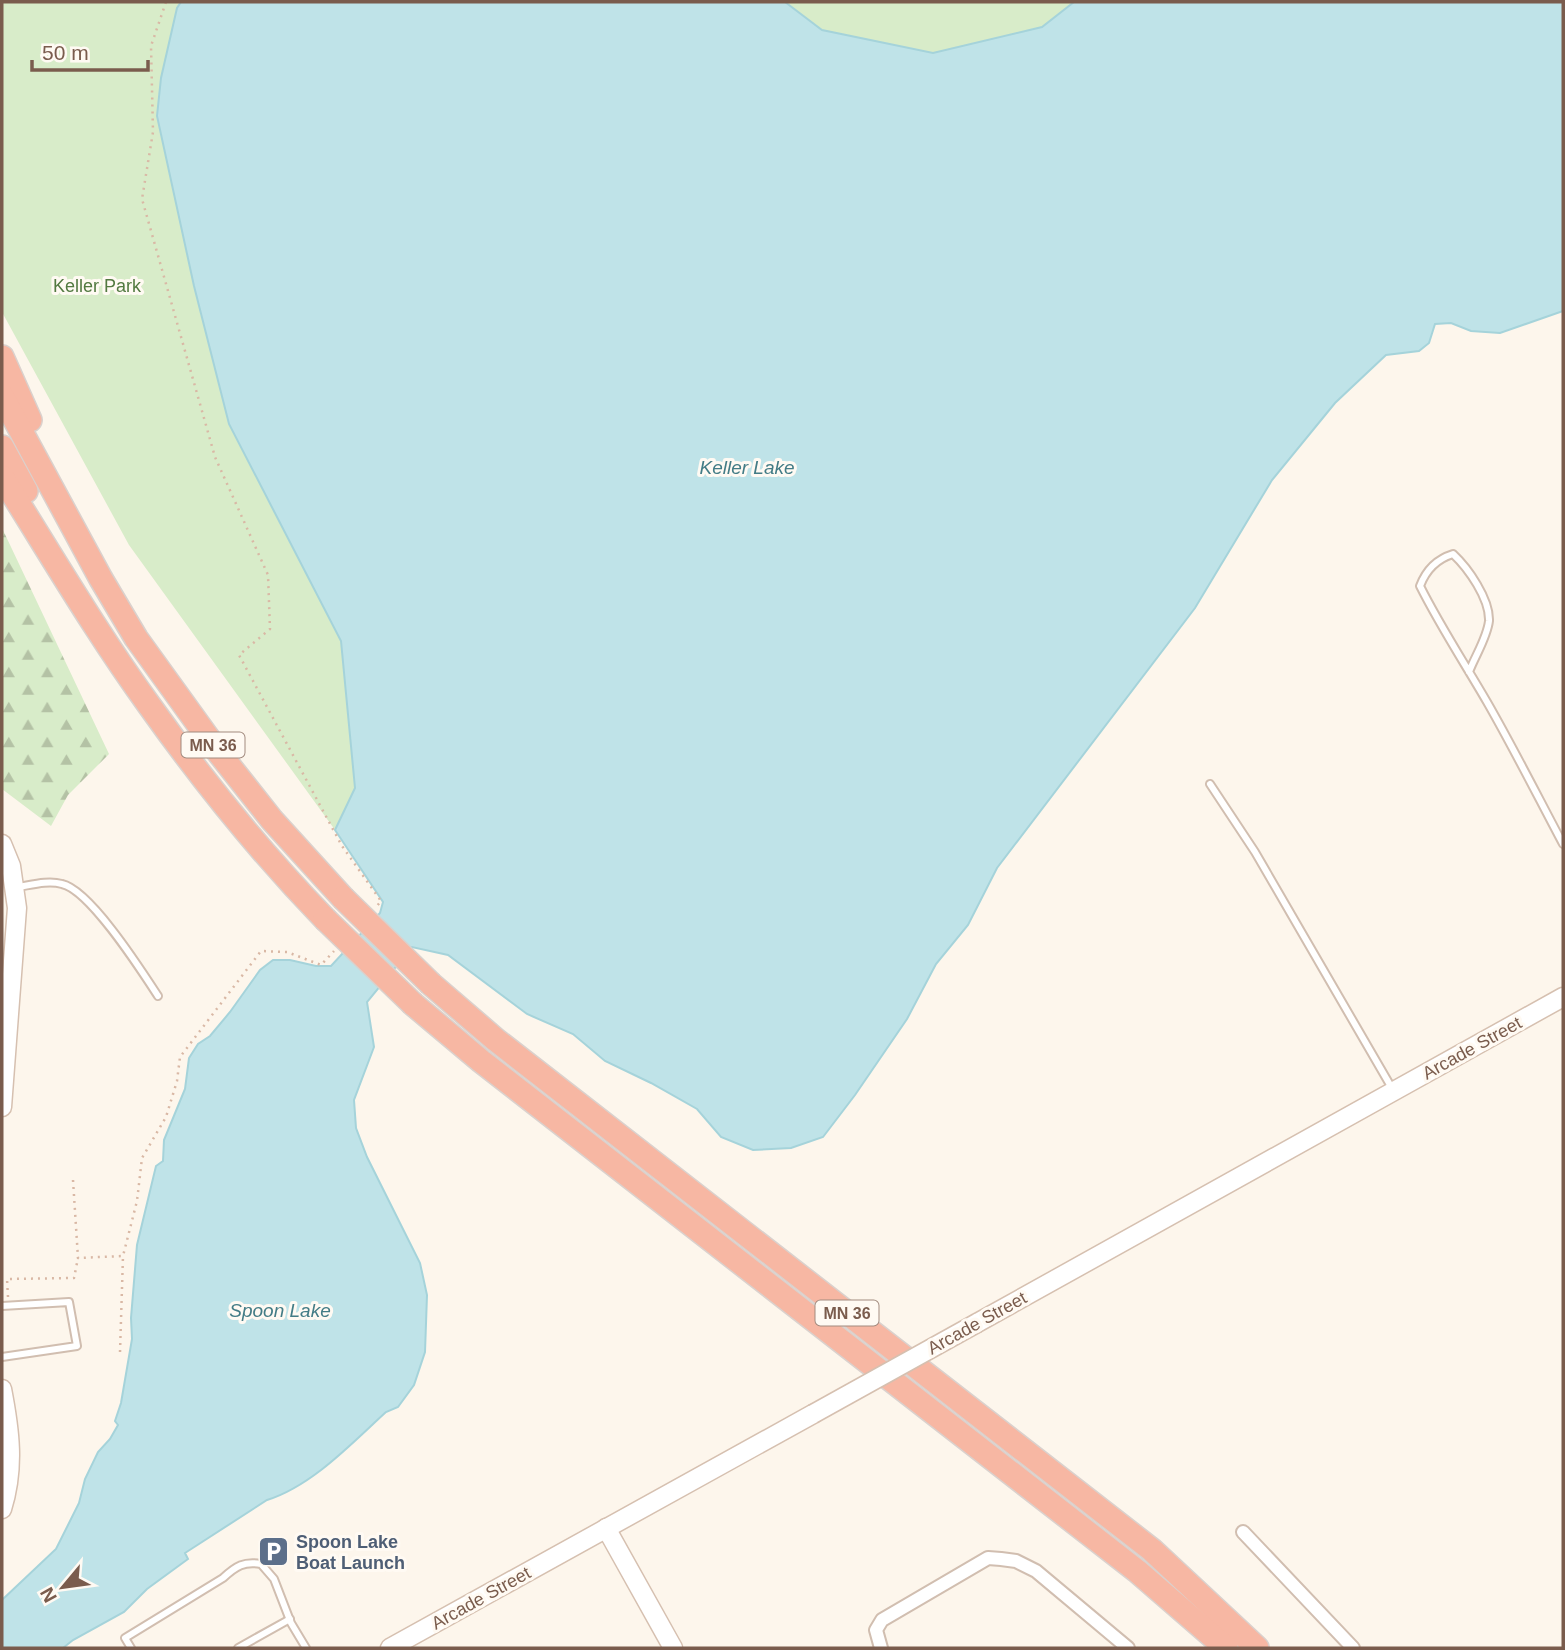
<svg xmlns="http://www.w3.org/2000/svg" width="1565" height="1650" viewBox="0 0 1565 1650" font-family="Helvetica,sans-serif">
<defs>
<pattern id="forest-firs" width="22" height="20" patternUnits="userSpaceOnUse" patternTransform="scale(1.75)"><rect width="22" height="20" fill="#d8ecc9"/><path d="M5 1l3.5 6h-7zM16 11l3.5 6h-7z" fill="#b4c2a5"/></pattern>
</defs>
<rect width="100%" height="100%" fill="#fdf6ec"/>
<polygon fill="url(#forest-firs)" points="2,528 109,754 68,795 51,826 2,789"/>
<g fill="#d8ecc9">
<polygon points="2,2 181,2 177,8 161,78 157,117 194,286 229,424 341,641 355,788 335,830 129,545 2,312"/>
<polygon points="785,2 1074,2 1042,27 933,53 822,30"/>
</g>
<path fill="#bfe3e8" stroke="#a5d3da" stroke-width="2" d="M181 2H785L822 30 933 53 1042 27 1074 2H1563V311L1500 333 1471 331 1451 323 1435 324 1429 343 1419 351 1386 355 1335 403 1272 480 1195 608 997 868 968 925 936 964 907 1019 855 1095 823 1137 791 1148 753 1150 721 1137 697 1109 651 1083 605 1061 573 1034 527 1014 448 955 412 947 367 1002 374 1047 354 1100 356 1128 367 1157 420 1263 427 1295 425 1352 414 1385 398 1407 386 1412C352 1443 312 1486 267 1500L185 1553 188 1559 147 1589 124 1612 73 1640 63 1648H2V1600L56 1549 79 1503 85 1479 98 1452 110 1439 118 1425 115 1421 121 1403 132 1339 131 1318 137 1245 156 1166 163 1161 164 1140 185 1089 189 1058 198 1044 210 1036 230 1012 260 970 273 960H290L316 966H331L380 913 383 902 335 830 355 788 341 641 229 424 194 286 157 116 161 78 177 8Z"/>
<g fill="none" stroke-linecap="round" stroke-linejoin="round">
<defs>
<g id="lane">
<path d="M1469 672C1475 656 1487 638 1489 621 1490 599 1468 568 1453 554 1437 559 1426 570 1420 586 1440 626 1465 664 1487 702 1514 749 1538 797 1563 844"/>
<polyline points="1210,784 1255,852 1393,1090"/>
<path d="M18 887C31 885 48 880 62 884 90 890 141 970 158 996"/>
<polyline points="2,1306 69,1302 77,1346 2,1357"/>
<path d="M131 1648 125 1638 223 1578C236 1566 244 1561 261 1564L274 1579 291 1623 306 1648"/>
<polyline points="238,1648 290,1619"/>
</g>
<g id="street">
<polyline points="1243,1532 1353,1648"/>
<polyline points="881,1648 876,1630 882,1620 988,1558 1001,1559 1016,1561 1036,1571 1128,1648"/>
</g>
<g id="secondary">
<polyline points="2,844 11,866 17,908 2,1107"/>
<polyline points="977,1323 1563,997"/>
<path d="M2 1389C10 1430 15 1468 2 1509"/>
<polyline points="606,1528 673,1648"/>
<polyline points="390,1648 813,1414"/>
</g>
<g id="highway">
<polyline points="2,357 30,420"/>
<polyline points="2,396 101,579 136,638 219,753 272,820 343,898"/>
<polyline points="2,447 26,491"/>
<path d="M2 477C50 553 96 632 149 705 203 781 260 852 325 919"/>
<polyline points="431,984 496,1040 1152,1550 1257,1648"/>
<polyline points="413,1004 481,1061 1137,1571 1226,1648"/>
</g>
</defs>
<use href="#lane" stroke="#d1beb0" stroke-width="10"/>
<use href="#street" stroke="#d1beb0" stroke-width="16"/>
<use href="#secondary" stroke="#d6c0b0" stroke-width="21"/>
<use href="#highway" stroke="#dad1cd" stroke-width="26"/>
<g stroke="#d9b8a5" stroke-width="2.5" stroke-dasharray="2 5" stroke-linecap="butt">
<polyline points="166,2 151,46 153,132 142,199 215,457 268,575 270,629 239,655 342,846 381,901 377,906"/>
<polyline points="73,1180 78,1258 123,1256 137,1201 142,1158 166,1117 177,1081 180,1057 261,951 287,952 321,965 334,951"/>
<polyline points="8,1297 7,1279 74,1278 78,1258"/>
<polyline points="120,1352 123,1256"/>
</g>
<use href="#lane" stroke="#fff" stroke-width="6"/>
<use href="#street" stroke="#fff" stroke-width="12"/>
<use href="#secondary" stroke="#fff" stroke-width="18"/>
<use href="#highway" stroke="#f7b7a3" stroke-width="23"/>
<defs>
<polyline id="secondary-bridge" points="813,1414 977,1323"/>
<g id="highway-bridge">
<polyline points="343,898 431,984"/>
<polyline points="325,919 413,1004"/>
</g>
</defs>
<use href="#secondary-bridge" stroke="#d6c0b0" stroke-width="21" stroke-linecap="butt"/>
<use href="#highway-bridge" stroke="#dad1cd" stroke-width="26" stroke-linecap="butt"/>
<use href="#secondary-bridge" stroke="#fff" stroke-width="18"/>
<use href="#highway-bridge" stroke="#f7b7a3" stroke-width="23"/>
</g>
<defs>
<symbol id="parking-square" viewBox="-11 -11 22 22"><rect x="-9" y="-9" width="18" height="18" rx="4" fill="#5c6f8a" stroke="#fffaf3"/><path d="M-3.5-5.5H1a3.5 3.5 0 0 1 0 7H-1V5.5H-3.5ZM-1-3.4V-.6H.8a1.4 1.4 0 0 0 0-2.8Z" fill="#fff"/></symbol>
</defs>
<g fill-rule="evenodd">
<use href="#parking-square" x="256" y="1534" width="35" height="35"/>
</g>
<g text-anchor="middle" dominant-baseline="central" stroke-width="6" stroke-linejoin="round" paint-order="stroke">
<g fill="#fffaf3" stroke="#a28b7f" stroke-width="2">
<rect x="181.5" y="732.5" width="63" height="25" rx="5"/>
<rect x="815.5" y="1300.5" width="63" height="25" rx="5"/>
</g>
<g font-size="16" font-weight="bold" fill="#7a5c4d">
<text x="213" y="745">MN 36</text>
<text x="847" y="1313">MN 36</text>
</g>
<g font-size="18" fill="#537a41" stroke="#fffaf3">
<text x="97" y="286">Keller Park</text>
</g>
<g font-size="18" fill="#7a5c4d" stroke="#fffaf3">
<text transform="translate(1472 1048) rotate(-29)">Arcade Street</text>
<text transform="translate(977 1323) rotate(-29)">Arcade Street</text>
<text transform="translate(481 1598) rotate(-29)">Arcade Street</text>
</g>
<g font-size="18" font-weight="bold" fill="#4e5e75" stroke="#fffaf3" text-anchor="start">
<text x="296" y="1542">Spoon Lake<tspan x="296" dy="21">Boat Launch</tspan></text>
</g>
<g font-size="19" font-style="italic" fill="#437c86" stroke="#fffaf3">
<text x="747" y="467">Keller Lake</text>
<text x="280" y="1310">Spoon Lake</text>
</g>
</g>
<rect width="1565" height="1650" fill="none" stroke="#7a5c4d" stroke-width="7"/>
<g transform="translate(63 1587) rotate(241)" stroke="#fffaf3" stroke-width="5" paint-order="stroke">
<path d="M0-5L12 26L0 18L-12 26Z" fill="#7a5c4d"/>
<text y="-10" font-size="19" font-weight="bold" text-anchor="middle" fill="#7a5c4d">N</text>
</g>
<path d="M32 60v10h116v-10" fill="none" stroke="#7a5c4d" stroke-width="3.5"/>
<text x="42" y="60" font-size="21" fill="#7a5c4d" stroke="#fffaf3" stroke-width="5" paint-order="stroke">50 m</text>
</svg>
